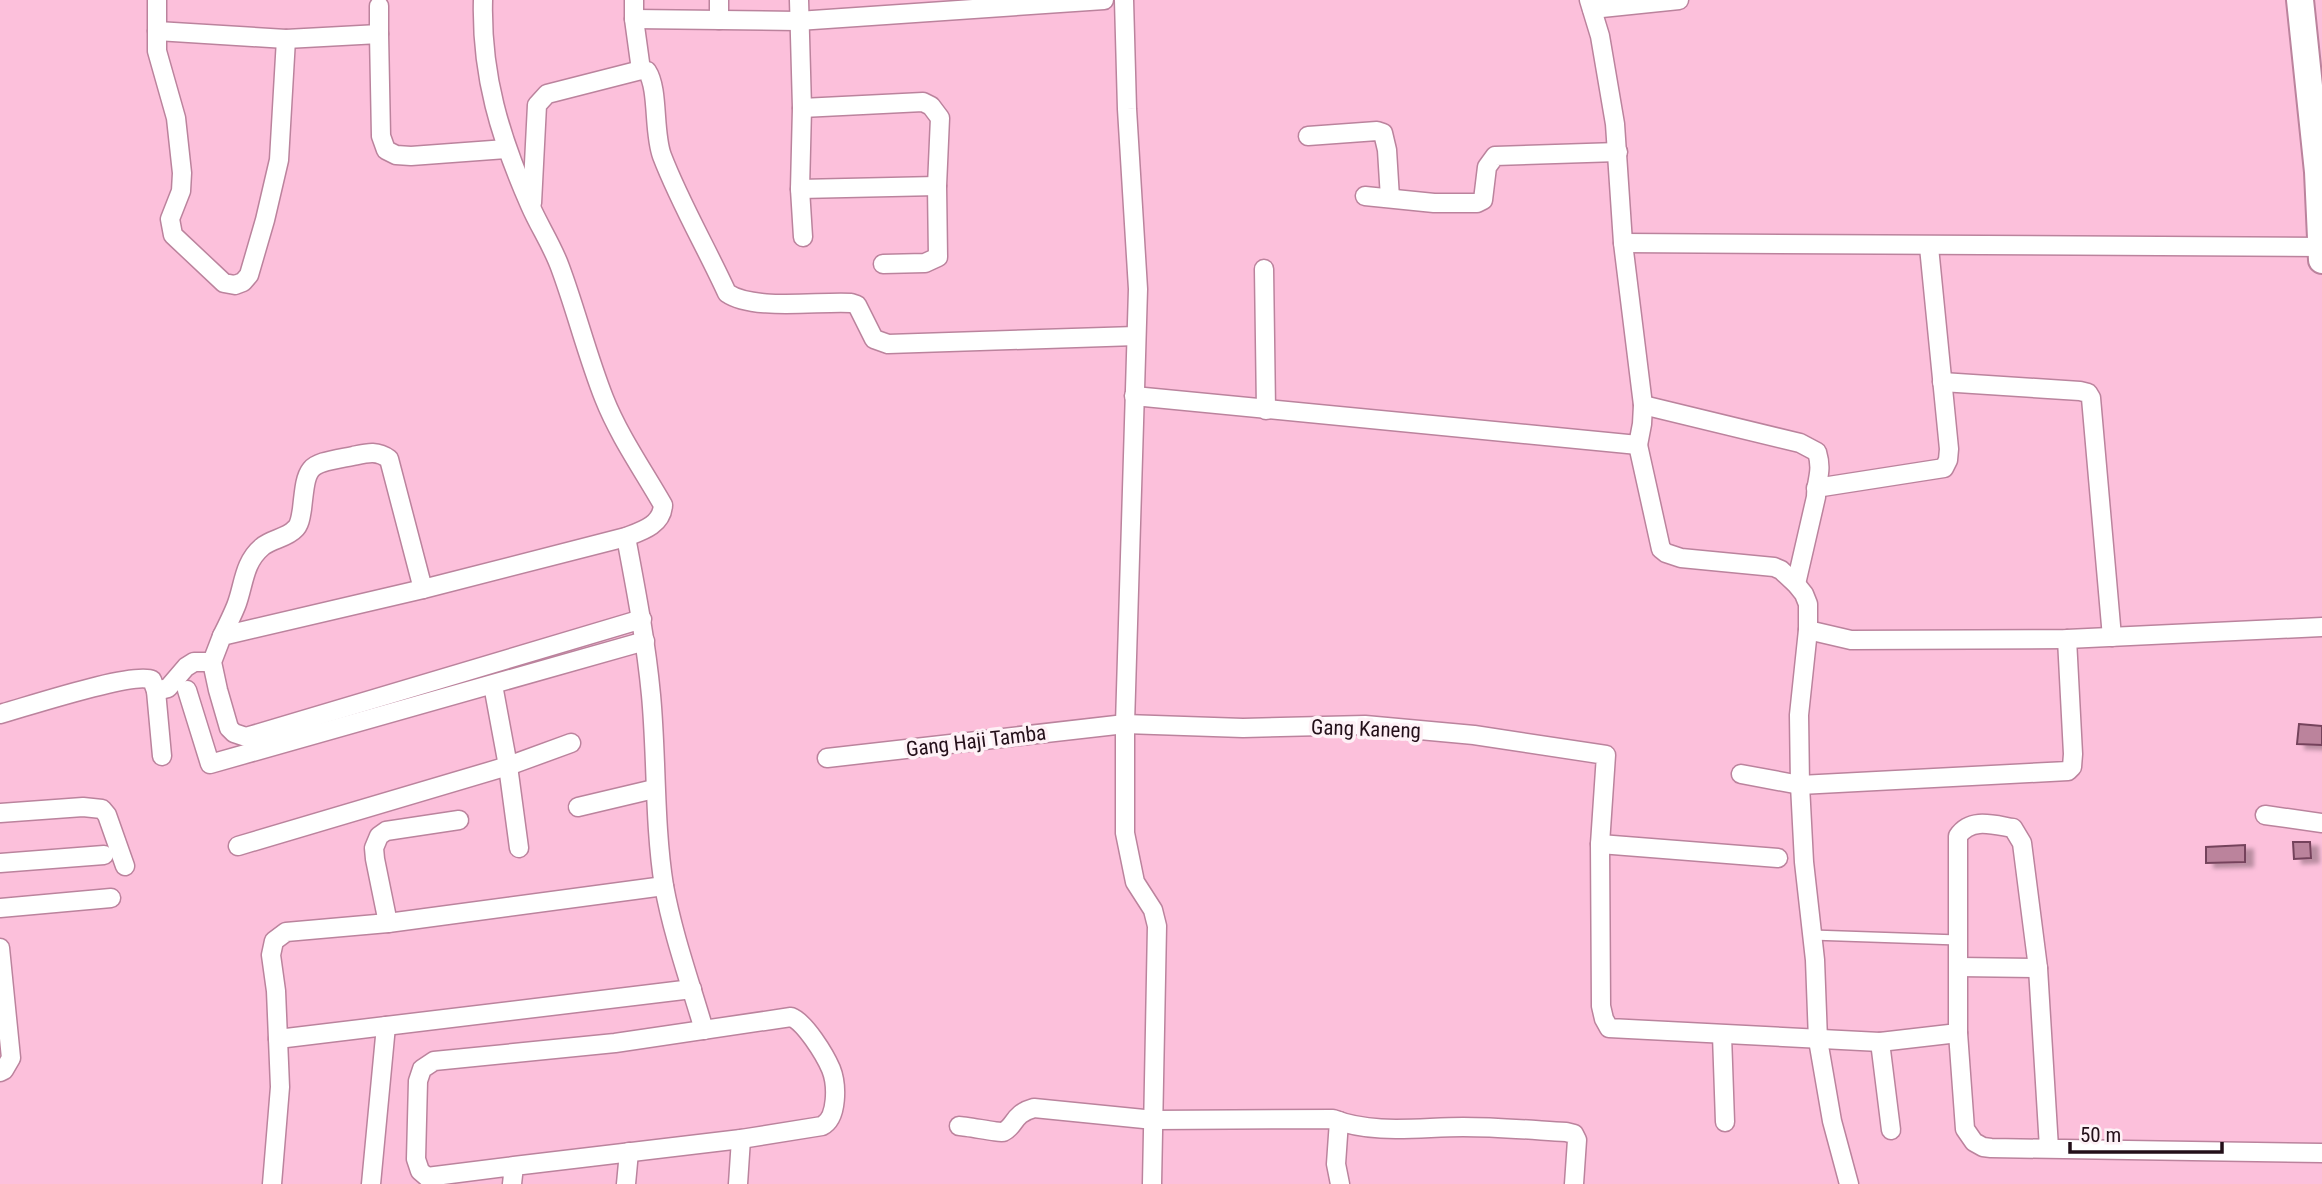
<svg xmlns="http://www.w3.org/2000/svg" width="2322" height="1184" viewBox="0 0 2322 1184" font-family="'Roboto Condensed',sans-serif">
<defs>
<filter id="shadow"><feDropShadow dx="8" dy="4.5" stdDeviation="2" flood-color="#0004"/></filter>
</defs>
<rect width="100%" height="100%" fill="#fcc0db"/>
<g fill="#bb839c" stroke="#75435b" stroke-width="2" filter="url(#shadow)">
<polygon points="2299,724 2322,726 2322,745 2297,744"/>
<polygon points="2293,842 2310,842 2311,858 2294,859"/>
<polygon points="2245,845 2245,862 2206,863 2206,847"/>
</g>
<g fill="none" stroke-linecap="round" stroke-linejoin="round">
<defs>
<polyline id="lane" points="1812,935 1958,940"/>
<g id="street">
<polyline points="157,0 157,51 176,118 182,173 181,191 170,219 173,235 224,283 235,285 243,282 249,275 265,220 279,160 286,39"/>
<path d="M483 0C481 75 500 137 530 205 539 226 552 245 560 267 576 310 587 355 604 398 619 436 643 470 663 505 662 525 642 531 626 537L423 589 222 636 212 662 218 690 229 728 234 733 246 737 642 619"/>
<path d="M634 0V19L641 70 647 71C659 89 653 132 662 156 680 203 706 247 727 293 753 311 818 301 851 303L857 305 874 339 888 344 1136 336"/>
<polyline points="799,0 802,108 800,189 803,237"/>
<polyline points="1124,0 1127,109 1138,289 1125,724 1125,833 1135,882 1153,910 1157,926 1152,1184"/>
<polyline points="1592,9 1679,0"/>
<polyline points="634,19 798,21 1104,0"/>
<polyline points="719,20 719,0"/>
<polyline points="157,31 286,39 379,34 381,136 386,150 396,155 411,156 506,149"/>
<polyline points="379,34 379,6"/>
<polyline points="802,108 923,102 931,106 940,118 937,186 938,257 925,263 883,264"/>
<polyline points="1308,136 1377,131 1383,133 1387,150 1390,198"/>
<polyline points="800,189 937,186"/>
<polyline points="1365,196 1434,203 1477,203 1483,200 1487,167 1495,156 1618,152"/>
<polyline points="532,203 537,105 547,94 641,70"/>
<polyline points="1623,243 2322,247"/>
<polyline points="1264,269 1266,410"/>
<polyline points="1942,382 2080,391 2088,393 2091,398 2112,637"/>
<polyline points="1134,396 1638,445 1642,424 1643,405 1623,243 1615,124 1600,36 1589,0"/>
<path d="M1643 405 1800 443 1817 452C1823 472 1816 479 1816 497L1796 584"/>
<polyline points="1638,445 1661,549 1666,553 1681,558 1774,567 1781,570 1796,584 1804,594 1808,604 1808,630 1799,715 1800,785 1804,862 1815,960 1818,1040 1832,1121 1849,1184"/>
<polyline points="1816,488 1944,468 1948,460 1949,449 1929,247"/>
<path d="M626 537C636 590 646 642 651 695 657 759 654 823 664 886 673 935 690 982 704 1030"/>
<polyline points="1808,630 1851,640 2067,639 2322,627"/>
<path d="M222 636C227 626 232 616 236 606 244 586 243 563 262 547 271 539 287 538 295 529 300 525 301 515 302 509 307 462 307 465 353 456 367 453 377 450 389 459L423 589"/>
<polyline points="493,685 508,766 519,848"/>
<polyline points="187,690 210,764 645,641"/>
<polyline points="156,691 168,688 186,667 194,662 212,662"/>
<path d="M0 714C26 707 134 671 152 680L156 691 162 756"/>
<polyline points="827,758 1125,724 1243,728 1365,725 1474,735 1606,755 1600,844 1601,1006 1604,1019 1609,1028 1880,1042 1958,1033"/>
<polyline points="1741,774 1800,785 2068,771 2072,767 2073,754 2067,639"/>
<polyline points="578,807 654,789"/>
<polyline points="0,813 83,807 102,809 107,815 125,866"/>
<polyline points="2265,815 2322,823"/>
<polyline points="1600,844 1778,858"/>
<polyline points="238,846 508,766 571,743"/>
<polyline points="0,863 104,855"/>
<polyline points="0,908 111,898"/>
<polyline points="388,923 375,859 374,848 379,836 386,831 459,820"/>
<polyline points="0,948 11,1058 4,1070 0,1072"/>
<polyline points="1959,967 2038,968"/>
<polyline points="1722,1035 1725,1122"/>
<polyline points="278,1039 692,989"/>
<polyline points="1880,1042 1891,1130"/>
<polyline points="1339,1121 1336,1164 1340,1184"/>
<path d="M959 1126C965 1126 1001 1133 1003 1132 1016 1126 1012 1114 1034 1108L1154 1120 1333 1119C1374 1135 1420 1127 1463 1127 1497 1127 1532 1130 1566 1132L1574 1134 1577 1140 1574 1184"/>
<path d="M2049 1148 2038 968 2022 843 2013 828C1994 825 1971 817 1958 836V1033L1965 1129 1974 1142 1983 1147 1991 1148 2322 1153"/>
<polyline points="272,1184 280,1087 276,991 271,955 274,941 286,932 388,923 664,886"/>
<polyline points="371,1184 386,1026"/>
<path d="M512 1184 514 1166 427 1177 420 1171 416 1159 418 1081 422 1069 434 1061 615 1043 791 1017C805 1022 825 1055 831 1069 837 1084 838 1118 822 1126L741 1139 514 1166"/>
<polyline points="626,1184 629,1152"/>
<polyline points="738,1184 741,1139"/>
</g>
<polyline id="secondary" points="2300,0 2318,172 2322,260"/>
</defs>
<use href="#lane" stroke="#bb839d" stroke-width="12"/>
<use href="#street" stroke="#bb839d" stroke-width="21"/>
<use href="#secondary" stroke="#bb839d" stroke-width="30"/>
<use href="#lane" stroke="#fff" stroke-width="9"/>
<use href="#street" stroke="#fff" stroke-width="18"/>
<use href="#secondary" stroke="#fff" stroke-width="26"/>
</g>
<g text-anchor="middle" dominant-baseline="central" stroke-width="7" stroke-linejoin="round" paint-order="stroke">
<g font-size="21" fill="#230f19" stroke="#fef1f6">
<text transform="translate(1366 729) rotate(2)">Gang Kaneng</text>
<text transform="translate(976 741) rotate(-7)">Gang Haji Tamba</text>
</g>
</g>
<path d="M2070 1142v10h152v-10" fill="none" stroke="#230f19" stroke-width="3.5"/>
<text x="2080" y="1142" font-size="21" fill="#230f19" stroke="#fef1f6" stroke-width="5" paint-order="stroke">50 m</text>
</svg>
